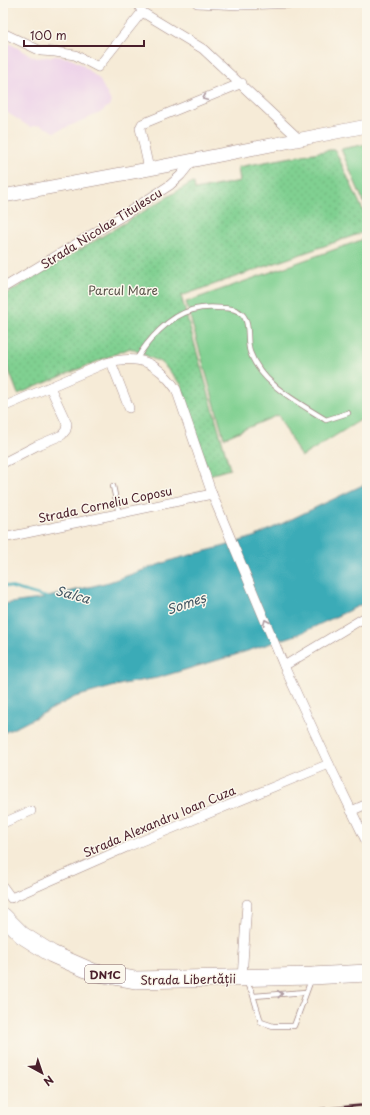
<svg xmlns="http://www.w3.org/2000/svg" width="370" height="1115" viewBox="0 0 370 1115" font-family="'Playpen Sans',sans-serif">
<defs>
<pattern id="park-dots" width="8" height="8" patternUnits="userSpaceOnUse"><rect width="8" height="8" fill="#80d091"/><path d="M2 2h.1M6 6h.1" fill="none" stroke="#70b27d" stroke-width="1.8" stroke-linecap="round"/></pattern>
</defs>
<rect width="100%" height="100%" fill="#fbf7ec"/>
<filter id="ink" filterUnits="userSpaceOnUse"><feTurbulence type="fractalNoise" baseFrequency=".025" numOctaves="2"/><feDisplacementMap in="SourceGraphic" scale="8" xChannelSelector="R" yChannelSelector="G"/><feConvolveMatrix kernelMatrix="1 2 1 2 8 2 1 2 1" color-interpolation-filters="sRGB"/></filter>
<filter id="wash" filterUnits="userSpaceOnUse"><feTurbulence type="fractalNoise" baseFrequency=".012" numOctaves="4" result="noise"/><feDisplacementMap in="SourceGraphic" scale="16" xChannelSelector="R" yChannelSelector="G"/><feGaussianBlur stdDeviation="0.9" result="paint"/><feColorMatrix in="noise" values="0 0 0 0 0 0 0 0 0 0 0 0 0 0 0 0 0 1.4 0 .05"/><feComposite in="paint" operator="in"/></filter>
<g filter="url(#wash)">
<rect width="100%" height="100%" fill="#f6ebd7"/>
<polygon fill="#edd1e9" points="3,40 36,58 55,56 69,58 81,64 99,79 112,103 100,113 55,132 40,125 30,127 3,110"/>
<polygon fill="url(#park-dots)" stroke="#65785e" points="330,150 335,150 367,219 367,231 181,296 230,469 209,475 181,384 162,363 130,348 18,394 3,355 3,296 189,184 194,183 195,190 240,181 238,167"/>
<g fill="#80d091" stroke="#65785e">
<polygon points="367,144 367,210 341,149"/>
<polygon points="367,238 367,416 301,457 278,415 224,438 186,302"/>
</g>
<polygon fill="#3aabb7" stroke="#426571" points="367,483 367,602 299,634 232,656 157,678 123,684 75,697 21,725 3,733 3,604 40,599 109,582 175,559 225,546 256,536"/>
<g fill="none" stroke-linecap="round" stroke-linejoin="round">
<polyline stroke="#3aabb7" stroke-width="2.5" points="3,585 49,598"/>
</g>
</g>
<g filter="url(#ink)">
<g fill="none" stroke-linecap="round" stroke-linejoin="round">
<defs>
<g id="lane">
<path d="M136 360C148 340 168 317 192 310 202 307 212 307 222 308 229 308 237 309 242 314 251 323 246 341 250 352 262 385 298 402 326 420L348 413"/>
<polyline points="113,486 119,514"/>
<polyline points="245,981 252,992 261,1022 273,1026 294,1026 311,980"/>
<polyline points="254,996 306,992"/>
</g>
<g id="street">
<polyline points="138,3 142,12 203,49 299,139"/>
<polyline points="197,3 241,5 297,3"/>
<polyline points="3,33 41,51 55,52 75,55 98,67 142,12"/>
<polyline points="149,169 140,128 142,124 242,83"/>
<polyline points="3,288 124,215 170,185 181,175 193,160"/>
<polyline points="111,362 129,408"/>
<path d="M3 407 106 363C139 354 157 362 176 389L212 494 284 666 329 764 367 843"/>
<polyline points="3,463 36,446 62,435 66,430 67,424 50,387"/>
<polyline points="3,538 212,494"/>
<polyline points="284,666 367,616"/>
<polyline points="351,811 367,804"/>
<polyline points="3,823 31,811"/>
<polyline points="3,887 11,898 127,847 329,764"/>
<polyline points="242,978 247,904"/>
</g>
<polyline id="secondary" points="3,196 149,169 367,126"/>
<polyline id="highway" points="3,916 22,935 52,954 93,972 135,980 312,976 367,973"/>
</defs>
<use href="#lane" stroke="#a08581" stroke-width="6"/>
<use href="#street" stroke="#a08581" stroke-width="10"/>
<use href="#secondary" stroke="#a08581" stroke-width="14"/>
<use href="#highway" stroke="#a08581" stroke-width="18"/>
<use href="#lane" stroke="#fff" stroke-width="4.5"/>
<use href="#street" stroke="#fff" stroke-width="9"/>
<use href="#secondary" stroke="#fff" stroke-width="13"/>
<use href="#highway" stroke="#fff" stroke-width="17"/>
<polyline stroke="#4a1f2b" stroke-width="2.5" points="288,1112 367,1105"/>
</g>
<defs><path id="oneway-chevron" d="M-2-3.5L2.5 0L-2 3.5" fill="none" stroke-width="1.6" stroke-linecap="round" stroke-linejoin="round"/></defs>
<g stroke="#ae9aa0">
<use href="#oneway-chevron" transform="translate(205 98) rotate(158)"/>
<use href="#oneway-chevron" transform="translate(266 622) rotate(-113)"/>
<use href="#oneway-chevron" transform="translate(280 994) rotate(-5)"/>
</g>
</g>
<g text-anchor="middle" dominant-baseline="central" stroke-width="3" stroke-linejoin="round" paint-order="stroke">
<rect fill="#fbf7ec" stroke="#7f6065" stroke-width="1" x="85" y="965" width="40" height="18" rx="3"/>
<g font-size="11" font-weight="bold" fill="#4a1f2b">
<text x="105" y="974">DN1C</text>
</g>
<g font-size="12" fill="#4a1f2b" stroke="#fbf7ec">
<text transform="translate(101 228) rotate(-32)">Strada Nicolae Titulescu</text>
<text transform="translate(105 504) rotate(-12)">Strada Corneliu Coposu</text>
<text transform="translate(159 821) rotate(-23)">Strada Alexandru Ioan Cuza</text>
<text transform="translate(188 979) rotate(-1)">Strada Libertății</text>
</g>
<g font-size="12" fill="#5a544a" stroke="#fbf7ec">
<text x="123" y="290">Parcul Mare</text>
</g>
<g font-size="13" font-style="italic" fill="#445763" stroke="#fbf7ec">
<text transform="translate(73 594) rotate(15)">Salca</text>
<text transform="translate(186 603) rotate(-19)">Someș</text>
</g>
</g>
<rect width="370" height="1115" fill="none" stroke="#fbf7ec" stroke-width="16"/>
<g transform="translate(42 1073) rotate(140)" stroke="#fbf7ec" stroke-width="3" paint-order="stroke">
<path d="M0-3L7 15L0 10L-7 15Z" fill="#4a1f2b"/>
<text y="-6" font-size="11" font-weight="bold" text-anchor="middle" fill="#4a1f2b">N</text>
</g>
<path d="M24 40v6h120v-6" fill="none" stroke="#4a1f2b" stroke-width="2"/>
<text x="30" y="40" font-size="12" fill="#4a1f2b" stroke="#fbf7ec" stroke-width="3" paint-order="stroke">100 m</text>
</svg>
